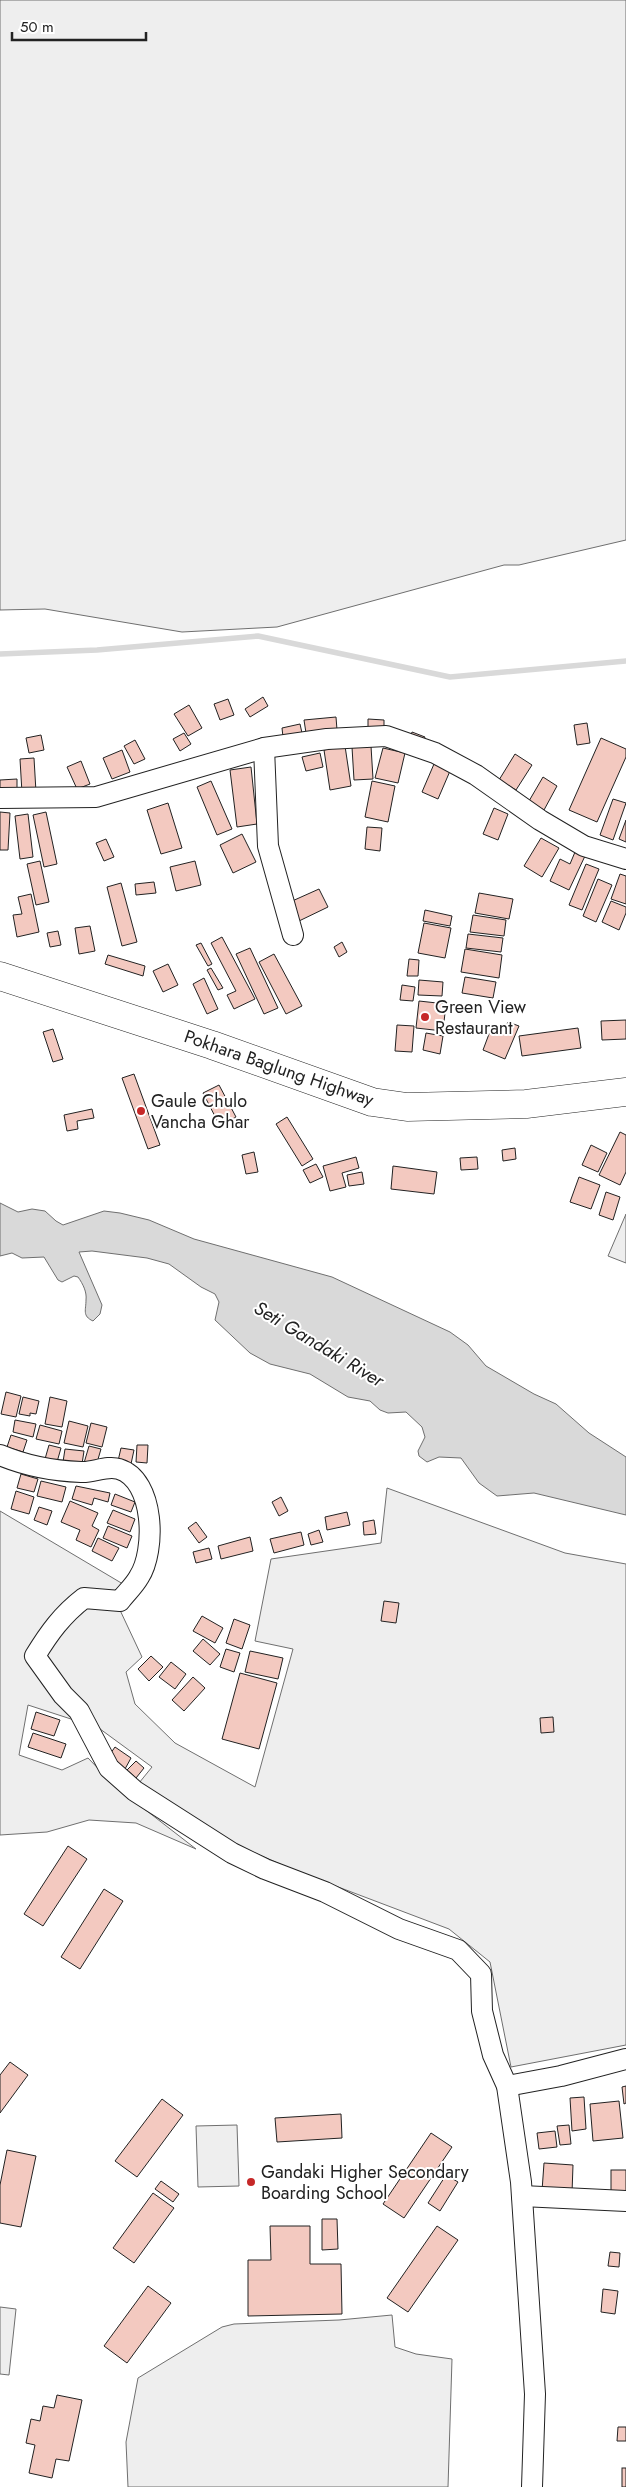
<svg xmlns="http://www.w3.org/2000/svg" width="626" height="2487" viewBox="0 0 626 2487" font-family="Jost,sans-serif">
<rect width="100%" height="100%" fill="#fff"/>
<g fill="#eee" stroke="#6f6f6f">
<polygon points="0,0 626,0 626,540 519,565 504,565 277,627 182,632 45,609 0,610"/>
<polygon points="626,1214 626,1263 608,1256"/>
<polygon points="387,1488 565,1553 626,1564 626,2045 511,2067 490,1962 449,1929 296,1871 227,1841 139,1783 152,1767 96,1726 50,1664 46,1653 85,1604 119,1608 142,1657 126,1672 135,1704 175,1743 255,1787 293,1649 255,1641 271,1559 381,1543"/>
<polygon points="0,1511 123,1584 115,1597 81,1591 26,1658 74,1720 28,1705 19,1755 62,1770 88,1758 116,1787 196,1849 136,1823 89,1820 47,1832 0,1835"/>
<polygon points="237,2125 239,2186 198,2187 196,2126"/>
<polygon points="0,2307 16,2309 9,2375 0,2374"/>
<polygon points="392,2315 395,2347 416,2354 452,2359 448,2487 128,2487 126,2442 138,2378 222,2327 234,2324 339,2320"/>
</g>
<path fill="#d9d9d9" stroke="#6f6f6f" d="M0 1203 18 1212 32 1209 45 1211 56 1221 63 1225 104 1211 120 1213 149 1220 194 1239 332 1277 450 1332 468 1345 486 1366 534 1394 556 1404 589 1433 626 1457V1515L534 1493 497 1496 479 1483 461 1458 439 1457 427 1462 419 1456 418 1451 425 1437 422 1427 406 1412 388 1413 380 1410 370 1401 348 1397 310 1374 270 1364 250 1353 215 1320 219 1302 215 1294 201 1287 169 1264 147 1258 92 1251 79 1252 102 1305 100 1314 93 1321C82 1316 86 1310 86 1300 87 1292 83 1284 78 1277L74 1276 62 1282 58 1280 44 1257 22 1258 12 1253 0 1256Z"/>
<g fill="none" stroke-linecap="round" stroke-linejoin="round">
<polyline stroke="#d9d9d9" stroke-width="5.5" points="0,654 97,650 258,636 450,677 626,661"/>
</g>
<g fill="#f3c9c0" stroke="#222">
<polygon points="263,697 268,706 250,717 245,709"/>
<polygon points="228,699 234,715 220,720 214,704"/>
<polygon points="189,705 202,728 188,736 174,714"/>
<polygon points="336,717 337,730 306,733 304,720"/>
<polygon points="368,719 384,720 384,729 368,728"/>
<polygon points="587,723 590,743 577,745 574,725"/>
<polygon points="300,724 302,733 283,737 282,728"/>
<polygon points="412,732 425,737 423,742 410,738"/>
<polygon points="184,733 191,744 180,751 173,739"/>
<polygon points="41,735 44,750 29,753 26,738"/>
<polygon points="601,738 626,749 626,757 597,822 569,810"/>
<polygon points="135,740 145,759 134,764 124,746"/>
<polygon points="345,746 351,786 330,790 324,750"/>
<polygon points="371,746 373,779 354,780 352,747"/>
<polygon points="383,748 405,753 398,783 375,778"/>
<polygon points="122,750 130,772 112,779 103,758"/>
<polygon points="320,753 323,767 306,771 302,757"/>
<polygon points="515,754 532,765 516,790 499,780"/>
<polygon points="34,758 36,792 22,793 20,759"/>
<polygon points="81,761 90,784 77,789 67,767"/>
<polygon points="434,764 450,771 438,799 422,792"/>
<polygon points="251,767 257,824 237,827 230,770"/>
<polygon points="543,777 557,786 544,810 529,801"/>
<polygon points="17,779 17,793 0,794 0,780"/>
<polygon points="211,781 232,829 217,835 197,787"/>
<polygon points="372,781 395,786 388,822 365,817"/>
<polygon points="613,799 626,803 613,840 600,835"/>
<polygon points="168,803 182,848 161,854 147,810"/>
<polygon points="494,808 508,814 498,840 483,834"/>
<polygon points="0,812 10,813 8,850 0,850"/>
<polygon points="46,812 57,864 44,867 33,815"/>
<polygon points="28,814 33,857 20,859 15,816"/>
<polygon points="626,820 626,842 619,839"/>
<polygon points="367,827 382,828 380,851 365,849"/>
<polygon points="242,834 256,862 233,873 220,845"/>
<polygon points="541,838 559,848 542,877 524,866"/>
<polygon points="106,839 114,857 104,861 96,843"/>
<polygon points="575,852 585,856 569,890 550,881 560,859 570,864"/>
<polygon points="40,861 49,902 36,905 27,864"/>
<polygon points="195,861 201,885 176,891 170,867"/>
<polygon points="586,864 599,869 582,910 569,905"/>
<polygon points="620,874 626,876 626,904 611,899"/>
<polygon points="598,879 612,885 596,922 583,916"/>
<polygon points="154,882 156,893 136,895 135,884"/>
<polygon points="121,883 137,942 122,946 107,887"/>
<polygon points="319,889 328,907 299,921 290,902"/>
<polygon points="479,893 513,899 509,919 475,913"/>
<polygon points="31,894 39,932 17,937 13,915 22,914 18,897"/>
<polygon points="611,901 626,907 626,913 619,930 602,922"/>
<polygon points="425,910 452,916 450,926 423,921"/>
<polygon points="473,915 506,920 504,936 470,932"/>
<polygon points="424,923 451,928 445,958 418,953"/>
<polygon points="90,926 95,951 79,954 75,928"/>
<polygon points="58,931 61,945 50,947 47,933"/>
<polygon points="468,934 503,938 501,952 466,948"/>
<polygon points="222,937 255,999 234,1009 227,995 236,991 211,943"/>
<polygon points="342,942 347,952 339,957 334,947"/>
<polygon points="201,943 212,964 208,966 196,945"/>
<polygon points="250,948 278,1008 264,1014 236,954"/>
<polygon points="465,949 502,955 499,978 461,972"/>
<polygon points="274,954 302,1006 286,1014 259,962"/>
<polygon points="108,955 145,966 143,976 105,964"/>
<polygon points="409,959 419,960 418,976 407,976"/>
<polygon points="168,964 178,985 163,992 153,971"/>
<polygon points="211,968 223,988 218,990 207,970"/>
<polygon points="465,977 496,982 493,998 462,993"/>
<polygon points="204,978 218,1009 207,1014 193,984"/>
<polygon points="419,980 443,982 442,996 418,995"/>
<polygon points="402,985 415,987 413,1001 400,1000"/>
<polygon points="419,1001 446,1004 443,1031 416,1028"/>
<polygon points="626,1020 626,1039 602,1040 601,1021"/>
<polygon points="508,1022 519,1026 505,1059 483,1050 492,1026 504,1031"/>
<polygon points="397,1025 414,1026 412,1052 395,1051"/>
<polygon points="578,1028 581,1048 522,1056 519,1036"/>
<polygon points="53,1029 63,1059 53,1062 43,1032"/>
<polygon points="426,1033 443,1036 440,1054 423,1050"/>
<polygon points="134,1074 160,1145 148,1149 122,1078"/>
<polygon points="219,1085 236,1117 220,1126 203,1093"/>
<polygon points="92,1109 94,1118 77,1121 78,1129 67,1131 64,1115"/>
<polygon points="287,1117 313,1159 302,1166 276,1124"/>
<polygon points="620,1132 626,1135 626,1172 620,1185 599,1175"/>
<polygon points="591,1145 607,1153 598,1172 582,1165"/>
<polygon points="515,1148 516,1159 503,1161 502,1150"/>
<polygon points="254,1152 258,1172 246,1174 242,1155"/>
<polygon points="356,1157 359,1168 342,1173 346,1187 330,1191 323,1166"/>
<polygon points="477,1157 478,1169 461,1170 460,1158"/>
<polygon points="316,1164 323,1177 310,1183 303,1170"/>
<polygon points="393,1166 437,1172 434,1194 391,1189"/>
<polygon points="362,1172 364,1184 349,1186 347,1175"/>
<polygon points="579,1177 600,1185 591,1209 570,1202"/>
<polygon points="606,1192 620,1197 613,1220 599,1215"/>
<polygon points="6,1392 21,1396 16,1417 1,1414"/>
<polygon points="23,1397 39,1401 36,1414 30,1413 30,1416 19,1414"/>
<polygon points="50,1397 67,1401 62,1427 45,1424"/>
<polygon points="15,1420 36,1424 33,1437 13,1432"/>
<polygon points="69,1421 88,1426 83,1447 64,1443"/>
<polygon points="91,1423 107,1427 102,1447 86,1443"/>
<polygon points="40,1425 62,1431 59,1444 36,1439"/>
<polygon points="11,1435 27,1440 23,1452 7,1447"/>
<polygon points="49,1445 61,1448 57,1462 45,1459"/>
<polygon points="137,1445 148,1445 147,1463 136,1462"/>
<polygon points="89,1446 101,1449 96,1466 84,1463"/>
<polygon points="121,1448 134,1450 131,1464 118,1461"/>
<polygon points="65,1449 84,1451 82,1464 63,1462"/>
<polygon points="21,1474 38,1479 34,1492 17,1488"/>
<polygon points="41,1481 66,1487 62,1502 37,1496"/>
<polygon points="76,1486 110,1493 108,1502 94,1498 92,1505 72,1499"/>
<polygon points="16,1491 34,1497 29,1514 11,1509"/>
<polygon points="115,1494 135,1502 131,1512 111,1505"/>
<polygon points="281,1497 288,1511 279,1516 272,1502"/>
<polygon points="70,1501 98,1513 92,1526 99,1530 91,1547 76,1540 80,1530 61,1522"/>
<polygon points="39,1507 52,1511 47,1525 34,1520"/>
<polygon points="113,1510 135,1519 130,1532 107,1523"/>
<polygon points="347,1512 350,1525 327,1530 325,1517"/>
<polygon points="374,1520 376,1534 364,1535 363,1522"/>
<polygon points="196,1522 207,1537 199,1543 188,1528"/>
<polygon points="108,1526 132,1536 127,1548 103,1538"/>
<polygon points="319,1530 323,1542 311,1545 308,1534"/>
<polygon points="301,1532 304,1545 274,1553 270,1539"/>
<polygon points="250,1537 253,1551 221,1559 218,1546"/>
<polygon points="98,1538 119,1548 112,1561 92,1551"/>
<polygon points="209,1548 212,1559 196,1563 193,1552"/>
<polygon points="384,1601 399,1603 396,1623 381,1621"/>
<polygon points="202,1616 223,1628 215,1643 193,1631"/>
<polygon points="234,1619 250,1625 242,1649 226,1643"/>
<polygon points="203,1639 220,1654 210,1665 193,1651"/>
<polygon points="226,1649 240,1653 234,1672 220,1667"/>
<polygon points="250,1651 283,1658 278,1679 245,1672"/>
<polygon points="151,1656 163,1667 149,1681 138,1669"/>
<polygon points="171,1662 186,1674 175,1689 159,1677"/>
<polygon points="240,1673 277,1683 259,1749 222,1739"/>
<polygon points="193,1677 205,1688 184,1711 172,1700"/>
<polygon points="36,1712 60,1720 54,1736 31,1729"/>
<polygon points="553,1717 554,1732 541,1733 540,1718"/>
<polygon points="33,1733 66,1744 61,1758 28,1747"/>
<polygon points="115,1747 131,1758 125,1769 108,1757"/>
<polygon points="136,1761 144,1768 136,1778 127,1770"/>
<polygon points="68,1846 87,1859 43,1926 24,1914"/>
<polygon points="104,1889 123,1901 80,1969 61,1957"/>
<polygon points="10,2062 28,2075 0,2113 0,2075"/>
<polygon points="626,2086 626,2103 624,2104 622,2087"/>
<polygon points="584,2097 586,2129 572,2131 570,2098"/>
<polygon points="162,2099 183,2115 137,2177 115,2161"/>
<polygon points="619,2101 623,2138 593,2141 590,2104"/>
<polygon points="341,2114 342,2138 277,2142 275,2118"/>
<polygon points="569,2125 571,2144 560,2145 557,2126"/>
<polygon points="555,2131 557,2147 539,2149 537,2133"/>
<polygon points="431,2133 452,2147 404,2218 383,2204"/>
<polygon points="7,2150 36,2156 21,2227 0,2223 0,2185"/>
<polygon points="544,2163 573,2165 572,2193 542,2191"/>
<rect x="611" y="2170" width="15" height="21"/>
<polygon points="446,2175 458,2182 440,2211 428,2203"/>
<polygon points="161,2181 179,2194 173,2202 155,2189"/>
<polygon points="153,2193 174,2208 134,2263 113,2248"/>
<polygon points="322,2219 337,2219 338,2249 322,2250"/>
<polygon points="270,2226 310,2226 310,2264 341,2264 342,2314 248,2316 248,2260 271,2260"/>
<polygon points="437,2226 458,2240 408,2312 387,2298"/>
<polygon points="610,2252 620,2253 619,2267 608,2266"/>
<polygon points="148,2286 171,2303 127,2363 104,2346"/>
<polygon points="603,2289 618,2291 615,2314 601,2312"/>
<polygon points="57,2395 82,2400 69,2461 56,2459 52,2478 29,2473 35,2445 26,2443 31,2419 40,2421 43,2406 54,2408"/>
<polygon points="618,2427 626,2427 626,2441 617,2441"/>
<rect x="622" y="2468" width="4" height="19"/>
</g>
<g fill="none" stroke-linecap="round" stroke-linejoin="round">
<defs>
<g id="minor">
<polyline points="264,748 268,846 293,935"/>
<polyline points="0,798 96,797 264,748 327,739 386,736 435,753 476,775 540,820 584,846 626,859"/>
<path d="M0 1455C26 1466 53 1471 81 1472 93 1473 107 1465 119 1469 155 1480 156 1551 139 1577 134 1586 126 1593 120 1601L84 1598C62 1615 49 1633 35 1656L63 1695 79 1711 109 1768 135 1791 232 1853 265 1869 325 1892 399 1929 458 1950 481 1974 482 2011 493 2055 507 2086 521 2182 535 2394 532 2487"/>
<polyline points="507,2086 561,2076 626,2059"/>
<polyline points="522,2196 626,2201"/>
</g>
<polyline id="highway" points="0,976 212,1045 372,1102 407,1107 526,1104 626,1092"/>
</defs>
<use href="#minor" stroke="#222" stroke-width="22"/>
<use href="#highway" stroke="#222" stroke-width="29"/>
<use href="#minor" stroke="#fff" stroke-width="20"/>
<use href="#highway" stroke="#fff" stroke-width="28"/>
</g>
<g fill="#c62828" stroke="#fff" stroke-width="2">
<circle cx="425" cy="1017" r="5"/>
<circle cx="141" cy="1111" r="5"/>
<circle cx="251" cy="2182" r="5"/>
</g>
<g text-anchor="middle" dominant-baseline="central" stroke-width="4" stroke-linejoin="round" paint-order="stroke">
<g font-size="18" fill="#222" stroke="#fff" text-anchor="start">
<text x="435" y="1007">Green View<tspan x="435" dy="21">Restaurant</tspan></text>
<text x="151" y="1101">Gaule Chulo<tspan x="151" dy="21">Vancha Ghar</tspan></text>
<text x="261" y="2172">Gandaki Higher Secondary<tspan x="261" dy="21">Boarding School</tspan></text>
</g>
<g font-size="18" fill="#222" stroke="#fff">
<text transform="translate(279 1068) rotate(19)">Pokhara Baglung Highway</text>
</g>
<g font-size="19" font-style="italic" fill="#222" stroke="#fff">
<text transform="translate(319 1344) rotate(31)">Seti Gandaki River</text>
</g>
</g>
<path d="M12 32v8h134v-8" fill="none" stroke="#222222" stroke-width="2.5"/>
<text x="20" y="32" font-size="15" fill="#222222" stroke="#ffffff" stroke-width="4" paint-order="stroke">50 m</text>
</svg>
